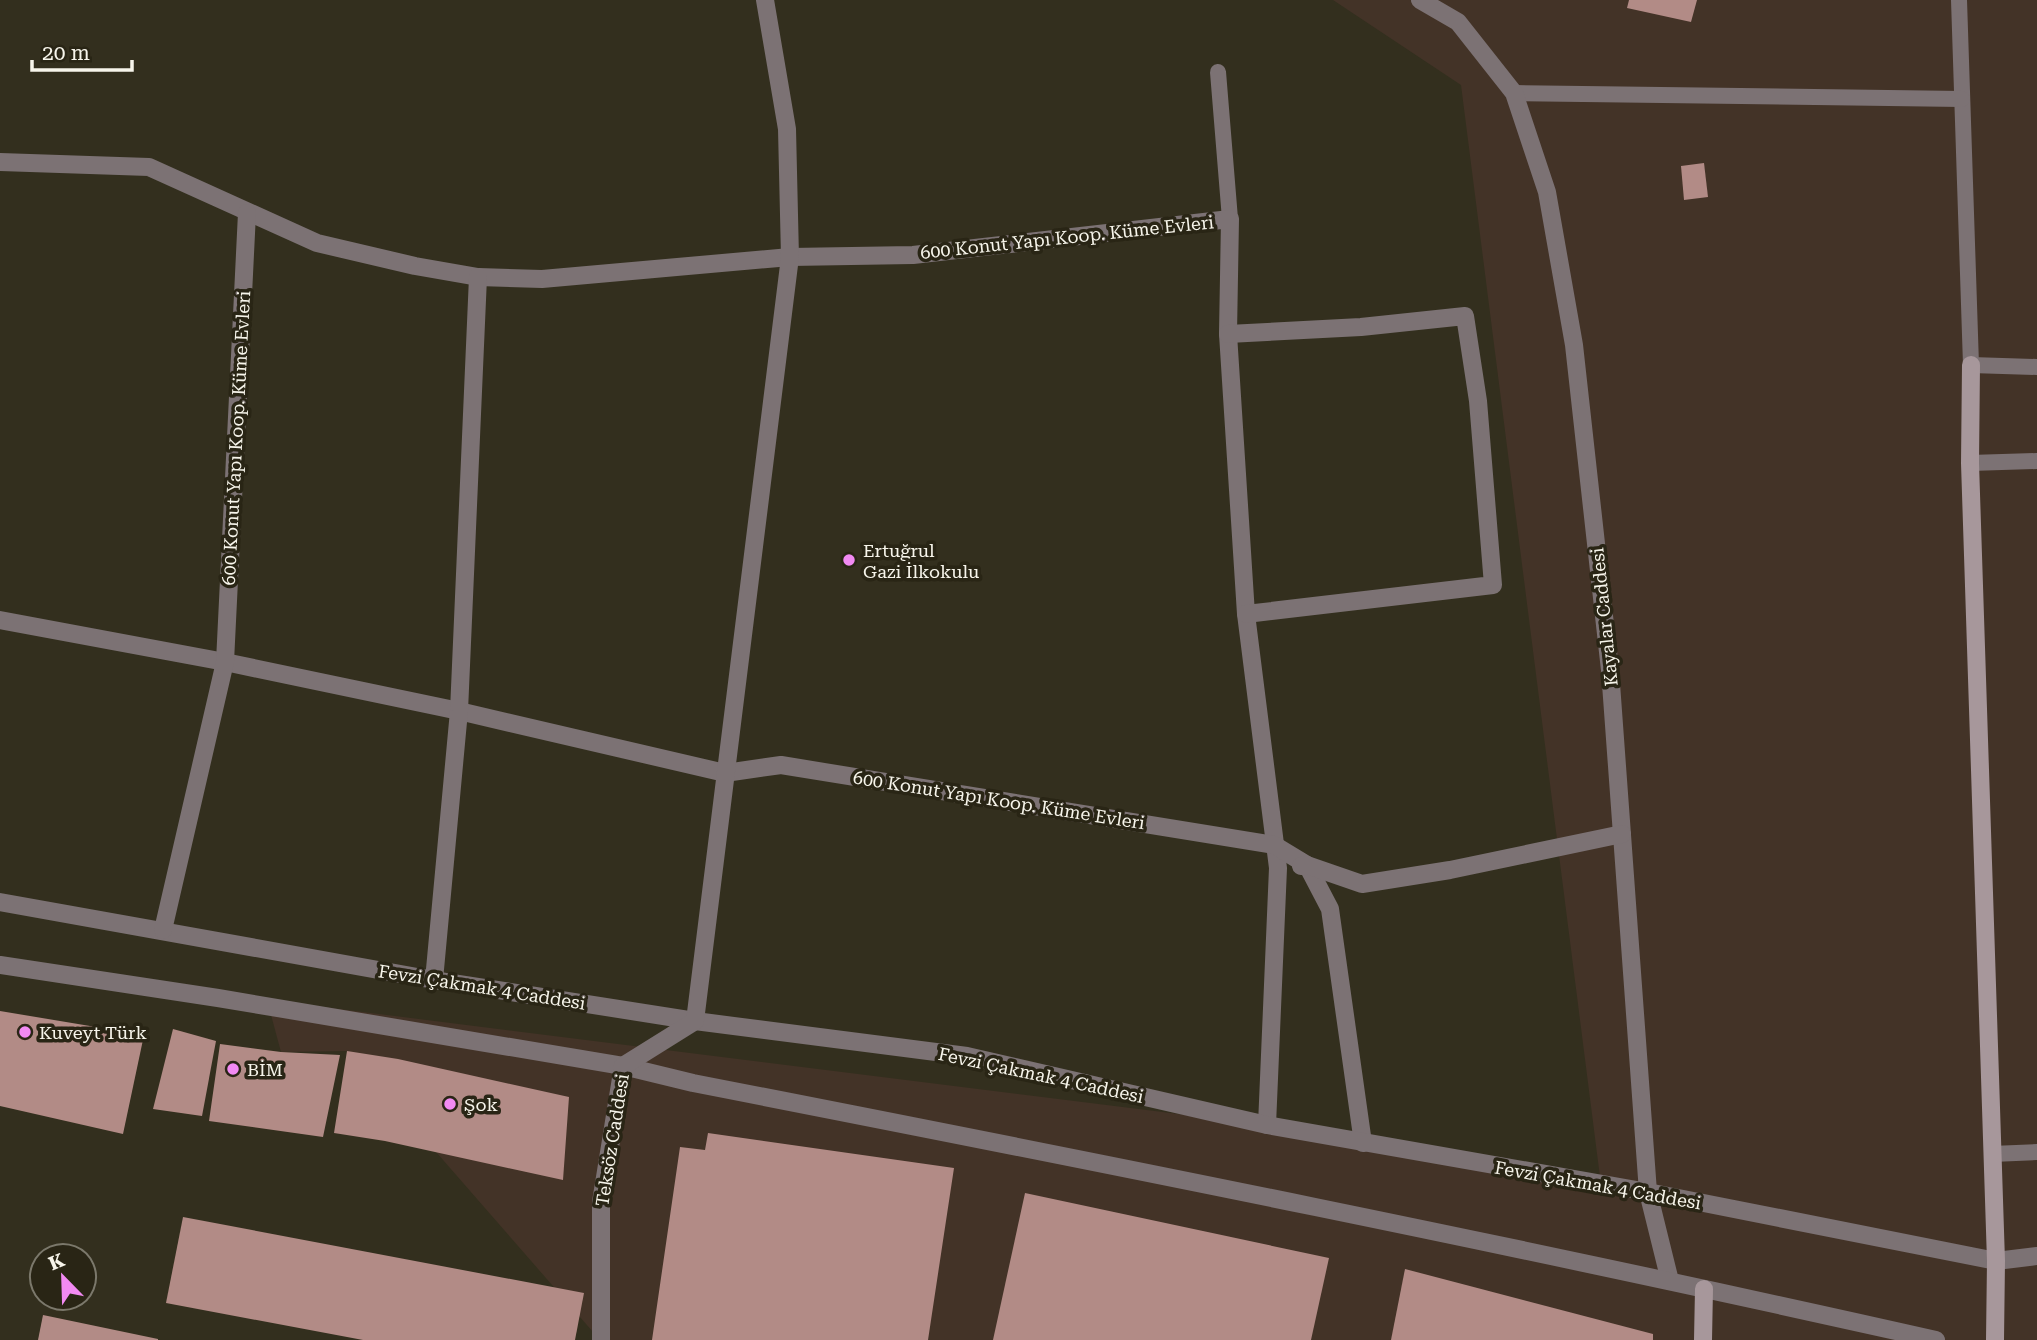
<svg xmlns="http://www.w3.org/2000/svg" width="2037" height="1340" viewBox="0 0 2037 1340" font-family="'Roboto Serif',serif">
<rect width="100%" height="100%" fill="#332f1e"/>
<polygon fill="#433327" points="1333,0 2037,0 2037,1340 600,1340 348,1051 281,1052 267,1000 1267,1125 1600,1177 1461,85"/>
<g fill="#b28b86">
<polygon points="1629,0 1697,0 1691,22 1627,8"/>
<polygon points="1704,163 1708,197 1684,200 1681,166"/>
<polygon points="0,1011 144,1035 123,1134 0,1106"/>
<polygon points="173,1029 216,1041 202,1116 153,1109"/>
<polygon points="220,1044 281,1052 340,1055 323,1137 209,1121"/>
<polygon points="347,1051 398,1059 569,1097 563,1180 385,1141 334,1133"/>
<polygon points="708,1133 954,1168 928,1340 652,1340 680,1147 705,1150"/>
<polygon points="1025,1193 1329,1258 1311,1340 993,1340"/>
<polygon points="183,1217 584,1293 575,1340 363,1340 166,1303"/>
<polygon points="1405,1269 1653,1334 1653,1340 1391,1340"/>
<polygon points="43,1315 158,1339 158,1340 38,1340"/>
</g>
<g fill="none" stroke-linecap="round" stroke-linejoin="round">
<g stroke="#7c7274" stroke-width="16">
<polyline points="1959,0 1971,365 2037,367"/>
<polyline points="1218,72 1230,219"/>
<polyline points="1514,93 1962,99"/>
<polyline points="1970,463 2037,461"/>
<polyline points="1992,1154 2037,1152"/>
</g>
<g stroke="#7c7274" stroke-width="18">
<polyline points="1420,0 1458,22 1514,93 1547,192 1574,345 1610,670 1648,1192 1670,1281"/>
<polyline points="0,162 149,167 317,243 415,266 478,277 542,279 790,257 913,255 1230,219 1228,334 1246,614 1278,868 1267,1125"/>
<polyline points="1228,334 1361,327 1465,316 1478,401 1493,585 1246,614"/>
<polyline points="0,620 225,662 459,711 725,773 781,765 1274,845 1307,865 1330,909 1363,1143"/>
<polyline points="1301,866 1307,865 1362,884 1450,870 1622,834"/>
<polyline points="0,902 434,980 695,1021 967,1056 1267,1125 1648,1192 1996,1261 2037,1256"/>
<polyline points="163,930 225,662 247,213"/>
<path d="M0 965 218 998 623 1066 693 1083C1108 1164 1523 1247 1936 1340"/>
<polyline points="434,980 459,711 478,277"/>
<polyline points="601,1340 601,1202 623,1066 695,1021 790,257 787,129 765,0"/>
</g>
<g stroke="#a7979b" stroke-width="18">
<polyline points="1971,365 1970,463 1996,1261 1995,1340"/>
<polyline points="1703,1340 1704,1289"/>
</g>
</g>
<g fill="#f28af3" stroke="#292515" stroke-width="2.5">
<circle cx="849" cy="560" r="7"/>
<circle cx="25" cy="1032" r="7"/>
<circle cx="233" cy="1069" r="7"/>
<circle cx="450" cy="1104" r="7"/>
</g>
<g text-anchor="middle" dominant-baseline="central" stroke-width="7" stroke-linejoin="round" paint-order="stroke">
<g font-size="18" fill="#f7f5eb" stroke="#292515">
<text transform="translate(1067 237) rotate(-6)">600 Konut Yapı Koop. Küme Evleri</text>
<text transform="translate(236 438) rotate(-87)">600 Konut Yapı Koop. Küme Evleri</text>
<text transform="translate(1604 617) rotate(-96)">Kayalar Caddesi</text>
<text transform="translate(999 800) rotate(9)">600 Konut Yapı Koop. Küme Evleri</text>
<text transform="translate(482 987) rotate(9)">Fevzi Çakmak 4 Caddesi</text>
<text transform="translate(1041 1075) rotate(12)">Fevzi Çakmak 4 Caddesi</text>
<text transform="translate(612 1140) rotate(-81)">Teksöz Caddesi</text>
<text transform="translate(1598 1185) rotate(10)">Fevzi Çakmak 4 Caddesi</text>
</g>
<g font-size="18" fill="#f7f5eb" stroke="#292515" text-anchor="start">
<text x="863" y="550">Ertuğrul<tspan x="863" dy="21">Gazi İlkokulu</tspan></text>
<text x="39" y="1032">Kuveyt Türk</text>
<text x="247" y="1069">BİM</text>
<text x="464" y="1104">Şok</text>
</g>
</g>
<g transform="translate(63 1277) rotate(337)"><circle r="33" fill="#292515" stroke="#7b786b" stroke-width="2"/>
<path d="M0-5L12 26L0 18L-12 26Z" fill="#f28af3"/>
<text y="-10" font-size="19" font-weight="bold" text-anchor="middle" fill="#f7f5eb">K</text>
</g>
<path d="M32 60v10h100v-10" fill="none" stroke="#f7f5eb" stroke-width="3.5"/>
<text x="42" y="60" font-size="21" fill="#f7f5eb" stroke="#292515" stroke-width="5" paint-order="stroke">20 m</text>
</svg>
